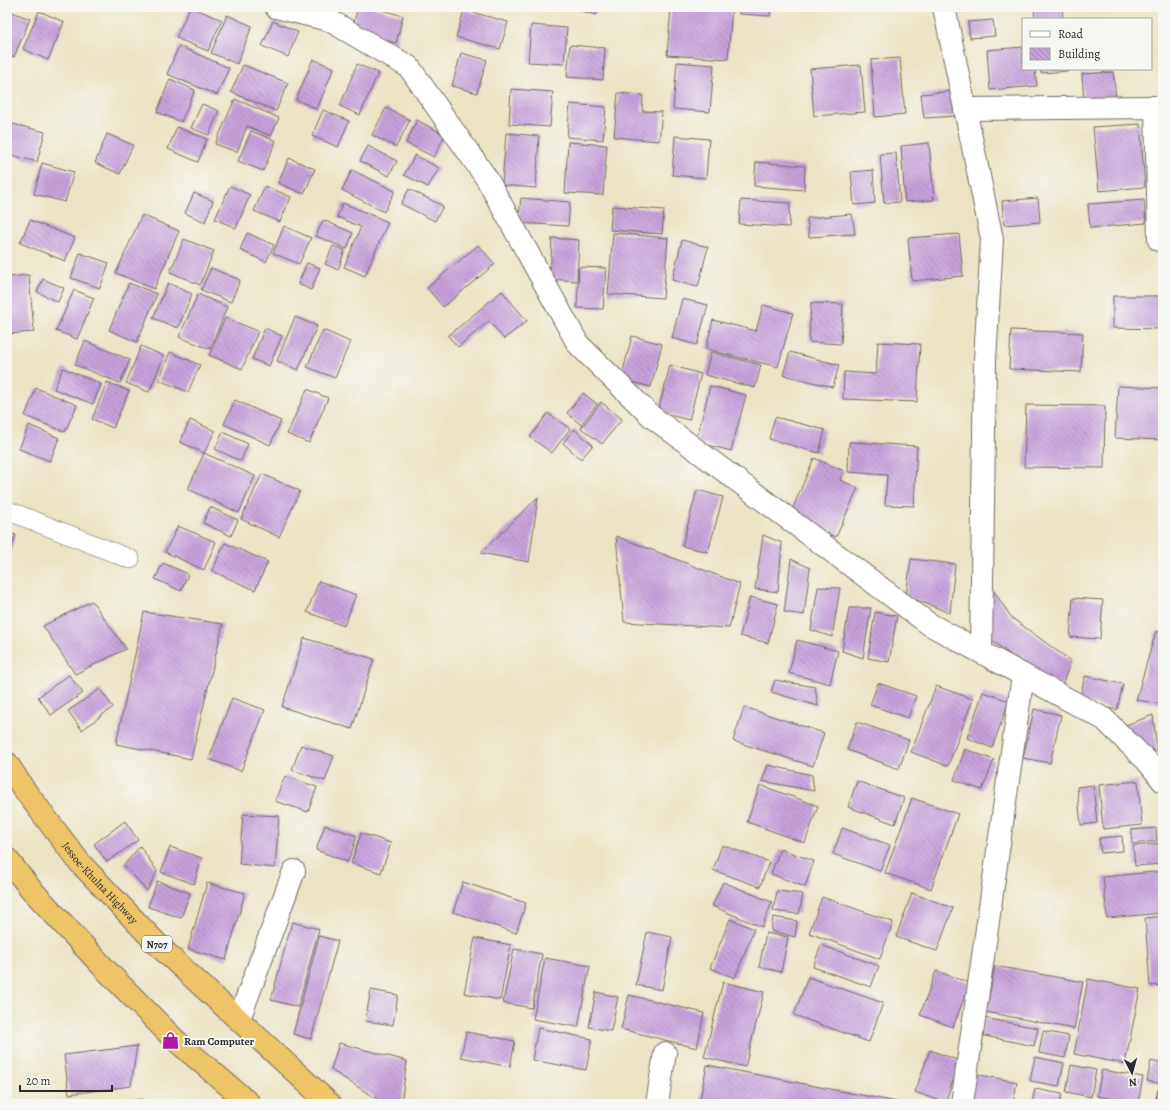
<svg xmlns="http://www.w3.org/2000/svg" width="1170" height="1111" viewBox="0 0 1170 1111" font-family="Alegreya,serif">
<defs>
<pattern id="building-back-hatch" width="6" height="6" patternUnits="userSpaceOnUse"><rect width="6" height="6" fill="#c6a0db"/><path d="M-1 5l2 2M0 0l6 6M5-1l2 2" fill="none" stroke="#a183b2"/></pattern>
</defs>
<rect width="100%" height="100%" fill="#f6f6f2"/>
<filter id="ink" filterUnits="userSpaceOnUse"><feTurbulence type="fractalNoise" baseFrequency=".025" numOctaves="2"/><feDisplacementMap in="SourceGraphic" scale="8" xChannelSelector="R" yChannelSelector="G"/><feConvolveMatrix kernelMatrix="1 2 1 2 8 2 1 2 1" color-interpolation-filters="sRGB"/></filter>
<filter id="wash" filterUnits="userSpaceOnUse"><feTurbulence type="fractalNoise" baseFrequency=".012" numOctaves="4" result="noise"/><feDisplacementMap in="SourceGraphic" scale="16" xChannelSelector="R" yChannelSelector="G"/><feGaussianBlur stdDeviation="0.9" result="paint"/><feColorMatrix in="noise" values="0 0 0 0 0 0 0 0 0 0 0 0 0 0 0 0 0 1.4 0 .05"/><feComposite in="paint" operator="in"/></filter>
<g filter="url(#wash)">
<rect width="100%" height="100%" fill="#ece3c4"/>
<g id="blocks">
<g fill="url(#building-back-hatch)">
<polygon points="190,7 222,20 208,51 176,38"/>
<polygon points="358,7 372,7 403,16 396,43 352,30"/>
<polygon points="569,7 598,7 596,15"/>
<polygon points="671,7 732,7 728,59 667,55"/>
<polygon points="739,7 771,7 770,16 739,14"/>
<polygon points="1034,7 1062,7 1063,19 1035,19"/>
<polygon points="7,10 30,19 14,57 7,54"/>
<polygon points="464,10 508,22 500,49 456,37"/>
<polygon points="39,11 64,22 48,60 23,49"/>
<polygon points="227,15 252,26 237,64 211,53"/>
<polygon points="993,20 995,36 970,38 968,22"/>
<polygon points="273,21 298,32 288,57 262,46"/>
<polygon points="531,25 567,28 564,64 528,62"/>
<polygon points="570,45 605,48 603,80 567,77"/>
<polygon points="179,46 229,68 217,95 167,74"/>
<polygon points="1023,47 1023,69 1035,69 1037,86 990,90 987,50"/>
<polygon points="461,53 487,60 477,93 452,86"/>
<polygon points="900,58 905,114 875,117 871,60"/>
<polygon points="313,59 334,68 317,109 296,100"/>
<polygon points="677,62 714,65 710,112 673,109"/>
<polygon points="357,64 378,73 360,115 340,106"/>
<polygon points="243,65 288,83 276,111 231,92"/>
<polygon points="861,65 865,112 814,116 810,69"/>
<polygon points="1041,69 1069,69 1069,71 1041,73"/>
<polygon points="1113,72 1116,97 1084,100 1082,74"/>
<polygon points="170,79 195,90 181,122 157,112"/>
<polygon points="511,89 553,92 550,127 509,124"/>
<polygon points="954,91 956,116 924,118 921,94"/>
<polygon points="618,93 643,95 642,111 662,112 659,141 614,137"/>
<polygon points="235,99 279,118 271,136 247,126 237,152 215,144"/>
<polygon points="202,104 219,111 209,135 191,128"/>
<polygon points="570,104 606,107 603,140 567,137"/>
<polygon points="386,108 410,120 396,147 372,135"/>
<polygon points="323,110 349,121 338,147 312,136"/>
<polygon points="417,120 445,135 434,157 406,143"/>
<polygon points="13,124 45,132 37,162 7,154 7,147"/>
<polygon points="1140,124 1145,187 1099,191 1093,127"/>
<polygon points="177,127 207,139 198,162 168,149"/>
<polygon points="251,131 276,141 263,171 238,161"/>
<polygon points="506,133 539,136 536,188 502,185"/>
<polygon points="107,134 133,145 120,174 95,163"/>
<polygon points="675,136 709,139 706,178 672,175"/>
<polygon points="568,142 607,145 603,195 565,193"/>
<polygon points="929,143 934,200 905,202 901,146"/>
<polygon points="368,146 397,161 389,176 360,161"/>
<polygon points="896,153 900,202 884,203 880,154"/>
<polygon points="415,155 439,168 428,187 404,175"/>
<polygon points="289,158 315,169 304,194 278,183"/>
<polygon points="756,162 805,166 804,190 754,186"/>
<polygon points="42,163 74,172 65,202 34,194"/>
<polygon points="352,170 395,191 384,212 342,190"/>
<polygon points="873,170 875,203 854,205 851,172"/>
<polygon points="230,186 250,195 236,228 215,219"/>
<polygon points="265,186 291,197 280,222 254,211"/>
<polygon points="409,189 443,206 435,221 401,204"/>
<polygon points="194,193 213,201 205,222 185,213"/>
<polygon points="521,198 570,202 568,226 518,223"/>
<polygon points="1038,198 1040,222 1004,225 1002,201"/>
<polygon points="741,200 790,203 789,227 739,224"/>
<polygon points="1144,200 1146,223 1090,228 1088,204"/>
<polygon points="343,203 388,222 365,276 344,267 361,227 337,217"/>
<polygon points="612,206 664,210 662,234 610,230"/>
<polygon points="852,214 855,234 809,237 807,218"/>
<polygon points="142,215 179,231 154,289 116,273"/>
<polygon points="30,220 75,238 65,261 20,243"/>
<polygon points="323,220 353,233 347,249 316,236"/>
<polygon points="284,226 311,238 299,264 273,253"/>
<polygon points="247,233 274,245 266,262 240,250"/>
<polygon points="613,233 668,238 663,298 608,294"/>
<polygon points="959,234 963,276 912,281 908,238"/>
<polygon points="552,238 579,240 577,281 550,279"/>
<polygon points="184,239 214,251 200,285 170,272"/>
<polygon points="682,240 708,247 698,287 672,280"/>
<polygon points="478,245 495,264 443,307 427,288"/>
<polygon points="333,246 345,250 338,270 325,264"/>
<polygon points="80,253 109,263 100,288 71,278"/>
<polygon points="307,263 320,268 311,290 298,284"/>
<polygon points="579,267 606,268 603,309 577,308"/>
<polygon points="211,268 240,280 231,302 201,290"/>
<polygon points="29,275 34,332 7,334 7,277"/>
<polygon points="43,279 64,288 58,302 37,292"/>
<polygon points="129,283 157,294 137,342 109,330"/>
<polygon points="168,283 192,294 178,328 153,318"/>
<polygon points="74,290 94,298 77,339 56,331"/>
<polygon points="502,291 527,321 504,339 489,321 458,347 448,336"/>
<polygon points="198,294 227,307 210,349 179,337"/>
<polygon points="1113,296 1163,296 1163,329 1113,328"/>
<polygon points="682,299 708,305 697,345 672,338"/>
<polygon points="811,303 843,304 841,344 809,342"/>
<polygon points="763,305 793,313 778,367 706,349 713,320 756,331"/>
<polygon points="295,317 317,326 298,370 277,361"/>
<polygon points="225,318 258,331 242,369 209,355"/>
<polygon points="265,328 282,336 269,366 252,359"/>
<polygon points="323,330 350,342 335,378 307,367"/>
<polygon points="1011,330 1083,333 1081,372 1009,369"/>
<polygon points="632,336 662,344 651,387 621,379"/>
<polygon points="85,341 130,360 120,383 75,365"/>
<polygon points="878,342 920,344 917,402 843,399 844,372 876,374"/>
<polygon points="141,346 164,356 149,392 126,383"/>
<polygon points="170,352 200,365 188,392 159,380"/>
<polygon points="711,352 761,365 755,388 705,375"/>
<polygon points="790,352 839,365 833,387 783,375"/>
<polygon points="670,365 701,374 689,420 658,412"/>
<polygon points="63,368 101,384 93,404 54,389"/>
<polygon points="107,382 129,391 113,428 92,419"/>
<polygon points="710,386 746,395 731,451 696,442"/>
<polygon points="1118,386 1163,388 1163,440 1115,438"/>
<polygon points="36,388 77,405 65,432 25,416"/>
<polygon points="307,389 328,398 309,443 287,434"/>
<polygon points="583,393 597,404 581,425 567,413"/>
<polygon points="235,400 281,421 270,445 224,424"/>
<polygon points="601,402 622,419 602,444 581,428"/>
<polygon points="1026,405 1105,406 1104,468 1024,467"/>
<polygon points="548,413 570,429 552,453 530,437"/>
<polygon points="775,417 825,430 819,453 769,439"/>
<polygon points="190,420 215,431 204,453 180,442"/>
<polygon points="29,425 59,438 50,461 19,449"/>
<polygon points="574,429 593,445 581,459 563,443"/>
<polygon points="223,432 248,444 241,461 215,449"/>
<polygon points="849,442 917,446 914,506 885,505 887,475 848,472"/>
<polygon points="204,453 255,476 239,513 188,489"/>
<polygon points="814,458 844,471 840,480 858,488 836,537 789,517"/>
<polygon points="262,474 300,491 279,537 241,519"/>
<polygon points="697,490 723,497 708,552 682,546"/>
<polygon points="538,497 529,562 481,553"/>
<polygon points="210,507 238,520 231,536 203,523"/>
<polygon points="178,526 216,542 204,570 165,552"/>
<polygon points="7,532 16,535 7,561"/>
<polygon points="763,535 782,543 778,592 755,589"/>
<polygon points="616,536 740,584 729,628 624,622"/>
<polygon points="225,543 268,562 255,590 212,571"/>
<polygon points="791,559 810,568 804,615 784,612"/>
<polygon points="911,559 955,564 950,613 906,596"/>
<polygon points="163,563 188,574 181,591 155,579"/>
<polygon points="986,580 1012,618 1071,661 1062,685 1023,665 984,634"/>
<polygon points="319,581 356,595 344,626 307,612"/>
<polygon points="818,587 840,588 832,637 811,630"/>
<polygon points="750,597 778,604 768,643 740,636"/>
<polygon points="1073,598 1103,600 1100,639 1070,637"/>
<polygon points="92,601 126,649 75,674 43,626"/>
<polygon points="849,608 871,608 863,658 842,651"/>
<polygon points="144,612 223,624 191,759 116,744"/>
<polygon points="875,612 897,616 889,662 868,658"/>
<polygon points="1156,631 1163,633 1163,704 1136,700"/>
<polygon points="304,638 374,659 352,729 282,707"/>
<polygon points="797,640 838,651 830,684 789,673"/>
<polygon points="69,675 83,693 51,715 38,697"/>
<polygon points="1085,676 1123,684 1117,710 1079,701"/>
<polygon points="775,680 815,687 818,706 771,692"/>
<polygon points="878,683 916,696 908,718 870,705"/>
<polygon points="936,686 973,699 948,766 911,752"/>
<polygon points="100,689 113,707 82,730 68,711"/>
<polygon points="983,692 1009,701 992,748 967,738"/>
<polygon points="232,698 265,710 241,771 209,759"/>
<polygon points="744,707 824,733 813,766 733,741"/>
<polygon points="1034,709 1061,715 1050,763 1023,758"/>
<polygon points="1153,715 1157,750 1141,751 1126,725"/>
<polygon points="857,722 909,740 899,769 847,750"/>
<polygon points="301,745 334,756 325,781 292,770"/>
<polygon points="965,749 994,760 982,790 954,780"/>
<polygon points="768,765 812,775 814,791 762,781"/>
<polygon points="285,776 317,787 308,812 275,801"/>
<polygon points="857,781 904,798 895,824 848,807"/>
<polygon points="1138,781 1142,825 1103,829 1099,785"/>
<polygon points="760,785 818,806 805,843 747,822"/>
<polygon points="1093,785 1097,823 1081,825 1077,787"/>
<polygon points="912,798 958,814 931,889 885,873"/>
<polygon points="243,814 279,816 275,868 239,864"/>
<polygon points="125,821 138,840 107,862 94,844"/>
<polygon points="325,825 357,836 348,862 316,850"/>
<polygon points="842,828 890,845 880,871 833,854"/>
<polygon points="1156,828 1157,841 1132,844 1131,830"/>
<polygon points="361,833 391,843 381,873 351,863"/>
<polygon points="1122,836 1123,851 1101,853 1099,838"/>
<polygon points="1163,843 1163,864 1135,866 1133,846"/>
<polygon points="722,845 769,862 760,887 713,870"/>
<polygon points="140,846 157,871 147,891 124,865"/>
<polygon points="170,847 202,858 194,884 161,872"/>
<polygon points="780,849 814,861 805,887 771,874"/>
<polygon points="1163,871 1163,913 1107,918 1103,877"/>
<polygon points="157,881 190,893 181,918 148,907"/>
<polygon points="463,882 526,903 516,933 453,912"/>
<polygon points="723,882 772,902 762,927 712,906"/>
<polygon points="207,883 245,893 226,960 188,949"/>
<polygon points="777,891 803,894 799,914 773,911"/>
<polygon points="912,893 953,908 937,951 896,937"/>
<polygon points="822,897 893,922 880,959 809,933"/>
<polygon points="1163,916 1163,985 1150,986 1145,918"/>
<polygon points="773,917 797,921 795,937 771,931"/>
<polygon points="730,919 754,929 735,978 710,968"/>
<polygon points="292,922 319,929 298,1007 271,1000"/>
<polygon points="647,932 672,937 662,990 636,985"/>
<polygon points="766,933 788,937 781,972 759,967"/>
<polygon points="319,936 338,941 311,1039 293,1034"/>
<polygon points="475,938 511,945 500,1000 464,993"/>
<polygon points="821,945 879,966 871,987 813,967"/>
<polygon points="514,949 542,954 532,1008 503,1003"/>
<polygon points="545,958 590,966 578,1027 533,1019"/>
<polygon points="995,966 1083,982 1074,1029 986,1012"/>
<polygon points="936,971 970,983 953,1027 920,1015"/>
<polygon points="808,977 883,1003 869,1042 794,1015"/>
<polygon points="1088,979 1140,989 1125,1064 1074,1054"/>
<polygon points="723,982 764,992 745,1067 704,1057"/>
<polygon points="371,990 398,995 393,1025 365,1021"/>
<polygon points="596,992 618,997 611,1031 589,1027"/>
<polygon points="629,995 704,1013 697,1048 621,1029"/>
<polygon points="984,1018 1038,1028 1034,1046 980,1035"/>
<polygon points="538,1028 592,1039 586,1070 532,1060"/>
<polygon points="1043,1031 1069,1036 1065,1058 1039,1053"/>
<polygon points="466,1032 515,1041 510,1067 461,1057"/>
<polygon points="339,1043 407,1061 401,1104 385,1104 331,1070"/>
<polygon points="137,1046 131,1086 69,1094 64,1055"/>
<polygon points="930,1050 960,1061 945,1103 915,1092"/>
<polygon points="1035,1057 1064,1063 1059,1086 1030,1081"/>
<polygon points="1151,1061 1163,1064 1163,1084 1147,1081"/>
<polygon points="707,1065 902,1103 902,1104 699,1104"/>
<polygon points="1071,1065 1096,1070 1091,1097 1066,1092"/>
<polygon points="1102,1070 1143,1077 1138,1104 1097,1096"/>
<polygon points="975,1074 1017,1082 1013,1104 982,1104 970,1102"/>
<polygon points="1035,1089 1062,1094 1060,1104 1032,1104"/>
<polygon points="1158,1090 1163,1091 1163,1104 1155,1104"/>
<polygon points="142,1099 142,1104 111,1104 111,1103"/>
</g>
</g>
</g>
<g filter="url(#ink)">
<use href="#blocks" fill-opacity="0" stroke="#6f6b61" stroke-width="1"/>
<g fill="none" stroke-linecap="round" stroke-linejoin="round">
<defs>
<polyline id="service" points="7,512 14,513 130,559"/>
<g id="minor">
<polyline points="276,7 329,20 409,67 487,179 578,344 651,416 929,624 1104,719 1148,762 1163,781"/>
<polyline points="944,7 992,239 985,360 981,652"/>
<polyline points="965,109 1156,107 1159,240 1163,241"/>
<polyline points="239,1019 294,871"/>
<polyline points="657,1104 665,1053"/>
<polyline points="962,1104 1023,675"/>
</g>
<g id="trunk">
<path id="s1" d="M7 763 23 788 80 863 163 950 330 1104"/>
<polyline points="7,859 30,888 105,969 174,1039 250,1104"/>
</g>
</defs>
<use href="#service" stroke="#6f6b61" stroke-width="20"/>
<use href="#minor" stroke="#6f6b61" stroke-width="24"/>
<use href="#trunk" stroke="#6f6b61" stroke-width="24"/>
<use href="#service" stroke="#fff" stroke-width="19"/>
<use href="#minor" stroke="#fff" stroke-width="22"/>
<use href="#trunk" stroke="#eec469" stroke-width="22"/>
</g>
</g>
<defs>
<symbol id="shop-bare" viewBox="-9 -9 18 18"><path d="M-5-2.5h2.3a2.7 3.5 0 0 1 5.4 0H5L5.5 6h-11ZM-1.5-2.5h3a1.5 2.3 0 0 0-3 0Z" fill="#b5179e" stroke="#f6f6f2" stroke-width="2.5" paint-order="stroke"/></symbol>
</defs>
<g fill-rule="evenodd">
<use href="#shop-bare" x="158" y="1028" width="25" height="25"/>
</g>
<g text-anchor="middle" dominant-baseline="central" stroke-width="4" stroke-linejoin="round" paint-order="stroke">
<rect fill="#f6f6f2" stroke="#686867" stroke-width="1" x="142" y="936" width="30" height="16" rx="3"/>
<g font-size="10" font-weight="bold" fill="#2b2b2b">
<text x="157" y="944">N707</text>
</g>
<g font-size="11" fill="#2b2b2b" stroke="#f6f6f2">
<text stroke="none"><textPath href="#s1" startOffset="152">Jessoe-Khulna Highway</textPath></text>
</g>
<g font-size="11" font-weight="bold" fill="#2b2b2b" stroke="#f6f6f2" text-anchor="start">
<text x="184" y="1041">Ram Computer</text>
</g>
</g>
<rect width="1170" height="1111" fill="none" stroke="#f6f6f2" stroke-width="24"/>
<rect x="1022" y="18" width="130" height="52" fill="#f6f6f2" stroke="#a5a5a2"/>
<rect x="1030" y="31" width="20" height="6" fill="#ffffff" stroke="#a5a5a2"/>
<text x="1058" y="38" font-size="12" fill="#2b2b2b">Road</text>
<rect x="1030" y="48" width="20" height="12" fill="url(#building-back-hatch)" stroke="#a5a5a2"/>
<text x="1058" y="58" font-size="12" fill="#2b2b2b">Building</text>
<g transform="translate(1132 1073) rotate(174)" stroke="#f6f6f2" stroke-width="3" paint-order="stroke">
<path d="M0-3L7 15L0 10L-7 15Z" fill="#2b2b2b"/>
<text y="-6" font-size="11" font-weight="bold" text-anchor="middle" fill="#2b2b2b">N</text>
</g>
<path d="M20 1085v6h92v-6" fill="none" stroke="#2b2b2b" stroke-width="2"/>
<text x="26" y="1085" font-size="12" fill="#2b2b2b" stroke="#f6f6f2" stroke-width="3" paint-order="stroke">20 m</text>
</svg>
